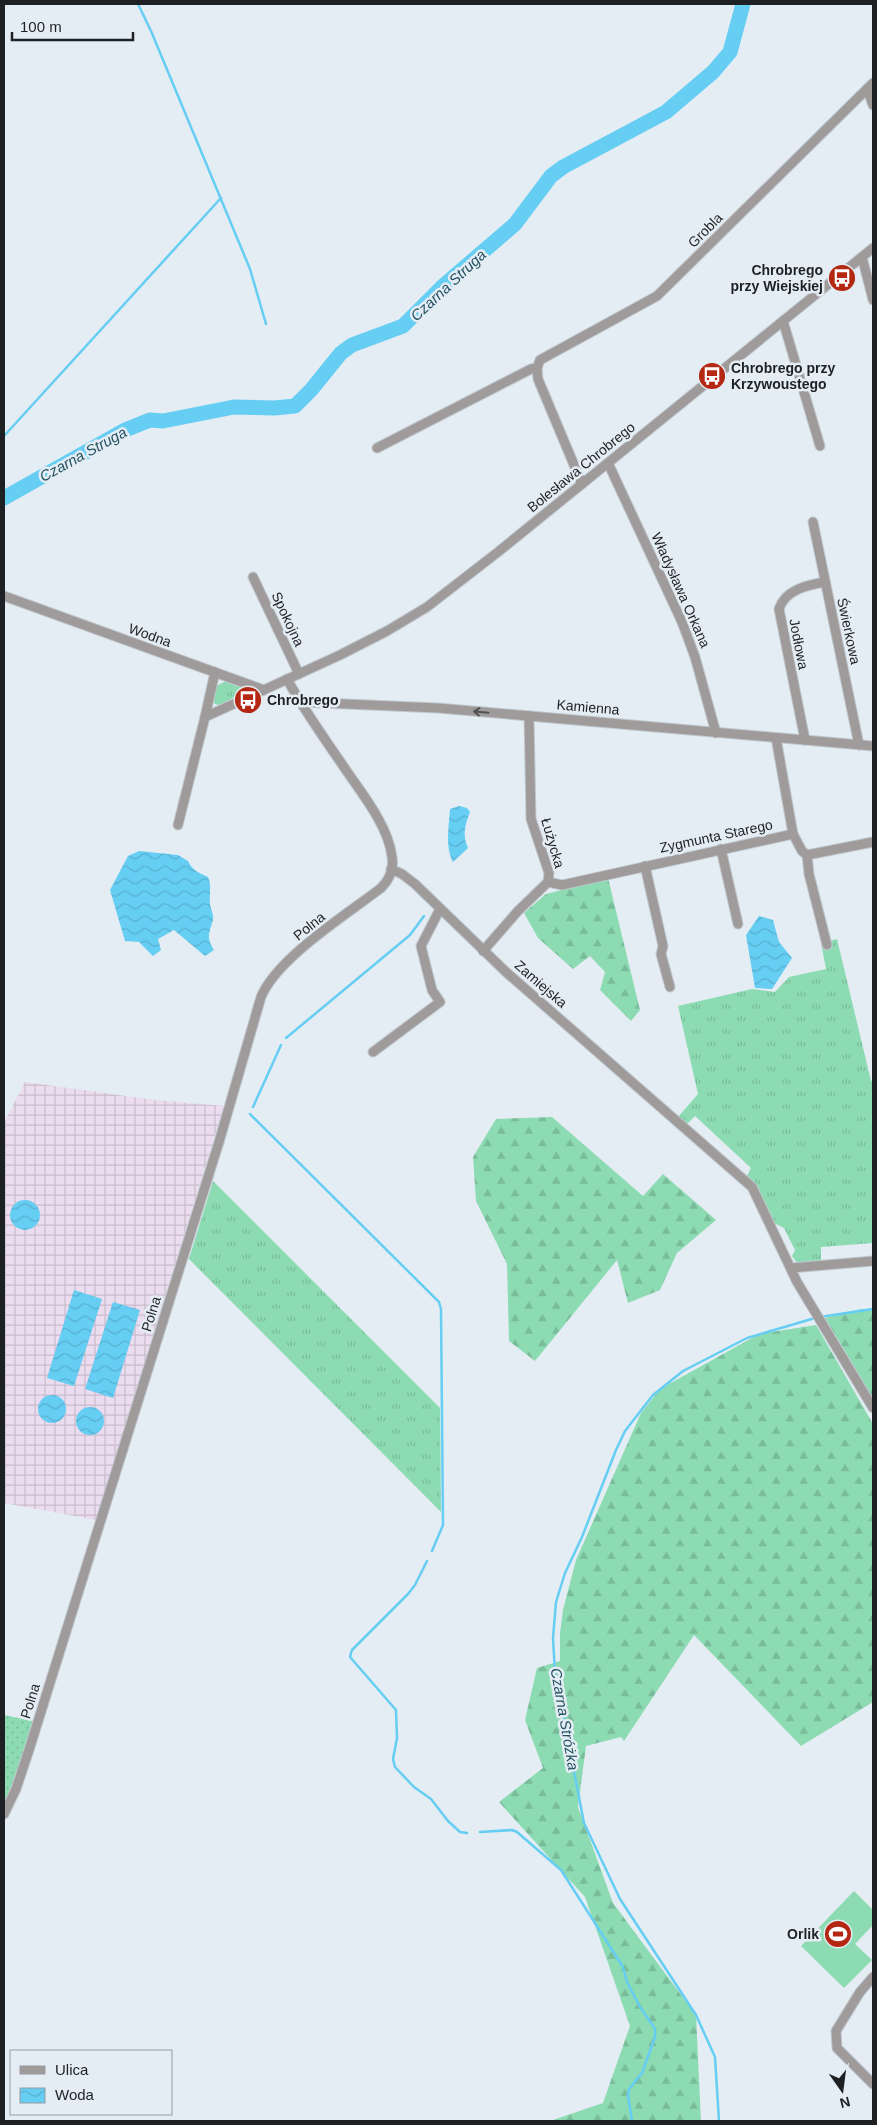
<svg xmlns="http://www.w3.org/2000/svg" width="877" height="2125" viewBox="0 0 877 2125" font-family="Arial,sans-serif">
<defs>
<pattern id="industrial-grid" width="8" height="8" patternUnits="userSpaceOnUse" patternTransform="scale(1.25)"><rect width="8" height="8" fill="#ebdcef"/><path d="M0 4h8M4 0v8" fill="none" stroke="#c9bccd"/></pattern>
<pattern id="grass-tufts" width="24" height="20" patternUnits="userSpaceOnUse" patternTransform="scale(1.25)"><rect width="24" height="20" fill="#8ddbb3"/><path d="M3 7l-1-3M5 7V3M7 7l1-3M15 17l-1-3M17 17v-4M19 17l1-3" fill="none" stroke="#79bc9a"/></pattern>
<pattern id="forest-firs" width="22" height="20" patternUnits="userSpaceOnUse" patternTransform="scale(1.25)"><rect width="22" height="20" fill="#8ddbb3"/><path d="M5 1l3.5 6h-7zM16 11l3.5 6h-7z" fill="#79bc9a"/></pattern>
<pattern id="garden-dots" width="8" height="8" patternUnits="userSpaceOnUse" patternTransform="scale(1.25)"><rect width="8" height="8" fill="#8ddbb3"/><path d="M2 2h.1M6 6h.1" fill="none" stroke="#79bc9a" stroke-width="1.8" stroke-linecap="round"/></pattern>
<pattern id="water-waves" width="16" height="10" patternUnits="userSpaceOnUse" patternTransform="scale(1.25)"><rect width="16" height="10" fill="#66cdf3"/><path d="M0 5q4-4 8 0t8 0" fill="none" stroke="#58b0d0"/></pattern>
</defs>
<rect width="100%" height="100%" fill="#e4edf4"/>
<polygon fill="url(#industrial-grid)" points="25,1082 155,1100 224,1106 96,1520 4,1503 4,1123"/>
<g fill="url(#grass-tufts)">
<polygon points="226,681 242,687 241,694 219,705 215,704 212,700 216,686"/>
<polygon points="837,939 871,1081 873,1081 873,1243 821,1247 821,1261 797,1263 792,1256 795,1250 784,1228 774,1223 758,1192 747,1176 751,1168 695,1116 687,1124 678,1117 698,1094 678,1006 752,989 775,992 789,977 826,969 821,943"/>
<polygon points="213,1181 440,1408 441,1512 189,1259"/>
</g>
<g fill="url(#forest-firs)">
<polygon points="608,878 640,1010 631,1021 600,990 605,972 590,956 573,969 538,938 524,913 546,894"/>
<polygon points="552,1117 643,1196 663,1174 716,1220 677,1253 660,1290 628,1303 617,1260 535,1361 509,1341 507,1264 476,1201 473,1157 496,1119"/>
<polygon points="861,1309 873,1309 873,1399 825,1318"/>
<polygon points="816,1325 873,1424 873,1702 801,1746 694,1635 624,1741 621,1737 586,1746 578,1807 613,1903 696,2015 701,2121 550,2121 603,2103 630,2026 585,1897 499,1802 543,1768 525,1720 537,1668 560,1661 560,1633 563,1610 576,1560 641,1413 660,1389 759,1334"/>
</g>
<polygon fill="url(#garden-dots)" points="4,1715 33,1721 12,1788 4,1806"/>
<polygon fill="#8ddbb3" points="854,1891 873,1910 873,1925 855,1944 872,1960 844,1988 801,1946"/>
<g fill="url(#water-waves)">
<path d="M459 806 467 808 470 812C465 825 462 835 468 848L453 862C445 847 449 826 450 809Z"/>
<path d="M139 851 178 855 188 861C192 870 199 873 208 877 212 886 209 894 210 904 211 910 214 915 213 920 209 934 206 937 214 950L205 956 174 930 158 939 161 950 153 956 139 942 125 941 110 890 128 856Z"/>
<polygon points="759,916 773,920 779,942 792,958 772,989 755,988 746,935"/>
<circle cx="25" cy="1215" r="15"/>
<polygon points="74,1290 102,1299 74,1386 47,1378"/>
<polygon points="113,1302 140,1310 113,1398 85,1389"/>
<circle cx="52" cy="1409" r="14"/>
<circle cx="90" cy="1421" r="14"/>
</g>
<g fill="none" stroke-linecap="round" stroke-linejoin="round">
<g stroke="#66cdf3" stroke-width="2.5">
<polyline points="138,4 151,31 250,269 266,324"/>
<polyline points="4,436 221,198"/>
<polyline points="286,1038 410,935 424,916"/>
<polyline points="253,1107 281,1045"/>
<polyline points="250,1114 439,1302 441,1309 443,1525 432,1551"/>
<polyline points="820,1317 873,1309"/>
<polyline points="427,1561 415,1585 408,1594 352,1650 350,1657 396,1710 397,1738 393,1759 395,1767 414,1787 431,1799 448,1821 460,1832 467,1833"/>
<polyline points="480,1832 512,1830 517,1832 561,1870 623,1967 627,1982 640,2007 655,2029 655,2037 642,2073 629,2089 628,2096 632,2121"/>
<polyline points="719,2121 715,2057 696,2015 620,1899 584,1823 555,1673 553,1638 556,1602 565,1573 582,1537 616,1450 625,1431 653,1395 683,1371 747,1338 815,1318"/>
</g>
<polyline stroke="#66cdf3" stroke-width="15" points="4,498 125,430 150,420 163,421 234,407 274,408 295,406 311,390 341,353 352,345 403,326 442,287 515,224 551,176 563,167 666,112 713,72 730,52 743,4"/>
<defs>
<g id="minor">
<polyline points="867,89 873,105"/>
<polyline points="862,257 873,300"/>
<polyline points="783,321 820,446"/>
<polyline points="377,448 531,369 537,368"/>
<polyline points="608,463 682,622 695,657 716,733"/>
<polyline points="582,484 538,379 537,368 540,360 657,296 873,83"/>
<polyline points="813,522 859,745"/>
<polyline points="253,577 299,674"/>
<polyline points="4,596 264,690"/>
<polyline points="300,702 438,708 873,746"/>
<polyline points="205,717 215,672"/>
<polyline points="776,738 793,834 802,851 807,855 873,842"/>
<path d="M805 740 779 609C785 590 807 585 825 582"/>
<polyline points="178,825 205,717 340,655 387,631 427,607 498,552 873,248"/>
<polyline points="721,849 738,924"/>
<polyline points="807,855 809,874 827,945"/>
<polyline points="645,866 663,946 661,954 670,987"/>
<polyline points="391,869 402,874 415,884 506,972 752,1187 797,1282 873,1408"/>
<polyline points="548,882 562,885 793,834"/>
<polyline points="483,951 517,912 548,882 549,873 531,819 529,716"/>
<polyline points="373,1052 440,1002 432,990 421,946 440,909"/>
<polyline points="791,1268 873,1261"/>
<path d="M4 1814 16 1789 29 1750 219 1142 261 997C277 958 346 915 381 888 389 880 394 869 392 857 389 828 364 796 348 773 327 742 305 712 287 679"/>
<polyline points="873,1977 860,1992 836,2031 837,2048 873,2084"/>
</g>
</defs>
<use href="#minor" stroke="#c0c8cf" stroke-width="11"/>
<use href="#minor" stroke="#a09b9b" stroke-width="9"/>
</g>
<defs><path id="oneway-shaft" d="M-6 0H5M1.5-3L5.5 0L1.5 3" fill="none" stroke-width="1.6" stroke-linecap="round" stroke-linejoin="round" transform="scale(1.25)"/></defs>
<use stroke="#525254" href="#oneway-shaft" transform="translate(481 712) rotate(-175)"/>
<defs>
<symbol id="bus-disc" viewBox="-11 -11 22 22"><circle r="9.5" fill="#b42712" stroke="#e4edf4"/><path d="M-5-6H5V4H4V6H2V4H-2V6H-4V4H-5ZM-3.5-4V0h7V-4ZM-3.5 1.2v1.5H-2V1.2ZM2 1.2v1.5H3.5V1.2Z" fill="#fff"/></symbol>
<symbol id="stadium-disc" viewBox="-11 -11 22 22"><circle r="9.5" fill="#b42712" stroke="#e4edf4"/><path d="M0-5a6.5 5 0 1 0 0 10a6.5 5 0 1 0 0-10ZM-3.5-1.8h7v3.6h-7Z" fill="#fff"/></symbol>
</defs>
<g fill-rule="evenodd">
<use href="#bus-disc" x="826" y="262" width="32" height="32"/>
<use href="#bus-disc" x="696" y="360" width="32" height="32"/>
<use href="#bus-disc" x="232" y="684" width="32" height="32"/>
<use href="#stadium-disc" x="822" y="1918" width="32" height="32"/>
</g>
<g text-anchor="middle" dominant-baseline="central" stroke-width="5" stroke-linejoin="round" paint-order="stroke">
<g font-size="14" fill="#1e2124" stroke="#e4edf4">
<text transform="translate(705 230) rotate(-45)">Grobla</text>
<text transform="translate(581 467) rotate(-39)">Bolesława Chrobrego</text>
<text transform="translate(681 590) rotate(66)">Władysława Orkana</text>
<text transform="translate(288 619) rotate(65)">Spokojna</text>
<text transform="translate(849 631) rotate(78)">Świerkowa</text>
<text transform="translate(150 635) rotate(20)">Wodna</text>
<text transform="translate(799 644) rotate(79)">Jodłowa</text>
<text transform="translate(588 707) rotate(5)">Kamienna</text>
<text transform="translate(716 836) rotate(-12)">Zygmunta Starego</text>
<text transform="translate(553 843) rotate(74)">Łużycka</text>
<text transform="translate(309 926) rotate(-39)">Polna</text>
<text transform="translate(541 984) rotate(41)">Zamiejska</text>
<text transform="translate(151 1314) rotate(-73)">Polna</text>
<text transform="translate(30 1701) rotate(-73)">Polna</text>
</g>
<g font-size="14" font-weight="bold" fill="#1e2124" stroke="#e4edf4" text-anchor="end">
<text x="823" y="270">Chrobrego<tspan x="823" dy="16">przy Wiejskiej</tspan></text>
<text x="731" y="368" text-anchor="start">Chrobrego przy<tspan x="731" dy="16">Krzywoustego</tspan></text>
<text x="267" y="700" text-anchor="start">Chrobrego</text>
<text x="819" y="1934">Orlik</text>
</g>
<g font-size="15" font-style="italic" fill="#255262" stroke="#e4edf4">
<text transform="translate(448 285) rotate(-43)">Czarna Struga</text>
<text transform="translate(83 454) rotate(-29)">Czarna Struga</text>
<text transform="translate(565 1719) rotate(80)">Czarna Stróżka</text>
</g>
</g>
<rect width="877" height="2125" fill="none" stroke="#1e2124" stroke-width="10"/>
<rect x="10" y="2050" width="162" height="65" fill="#e4edf4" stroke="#959ba1"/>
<rect x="20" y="2066" width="25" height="8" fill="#a09b9b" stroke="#959ba1"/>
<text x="55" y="2075" font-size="15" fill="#1e2124">Ulica</text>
<rect x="20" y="2088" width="25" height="15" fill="url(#water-waves)" stroke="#959ba1"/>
<text x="55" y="2100" font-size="15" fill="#1e2124">Woda</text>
<g transform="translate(842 2090) rotate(166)" stroke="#e4edf4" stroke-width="4" paint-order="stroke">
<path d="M0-4L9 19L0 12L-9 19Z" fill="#1e2124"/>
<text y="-8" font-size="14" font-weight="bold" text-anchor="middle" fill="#1e2124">N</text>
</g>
<path d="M12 32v8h121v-8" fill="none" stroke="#1e2124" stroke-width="2.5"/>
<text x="20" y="32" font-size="15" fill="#1e2124" stroke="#e4edf4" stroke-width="4" paint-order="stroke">100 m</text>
</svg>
